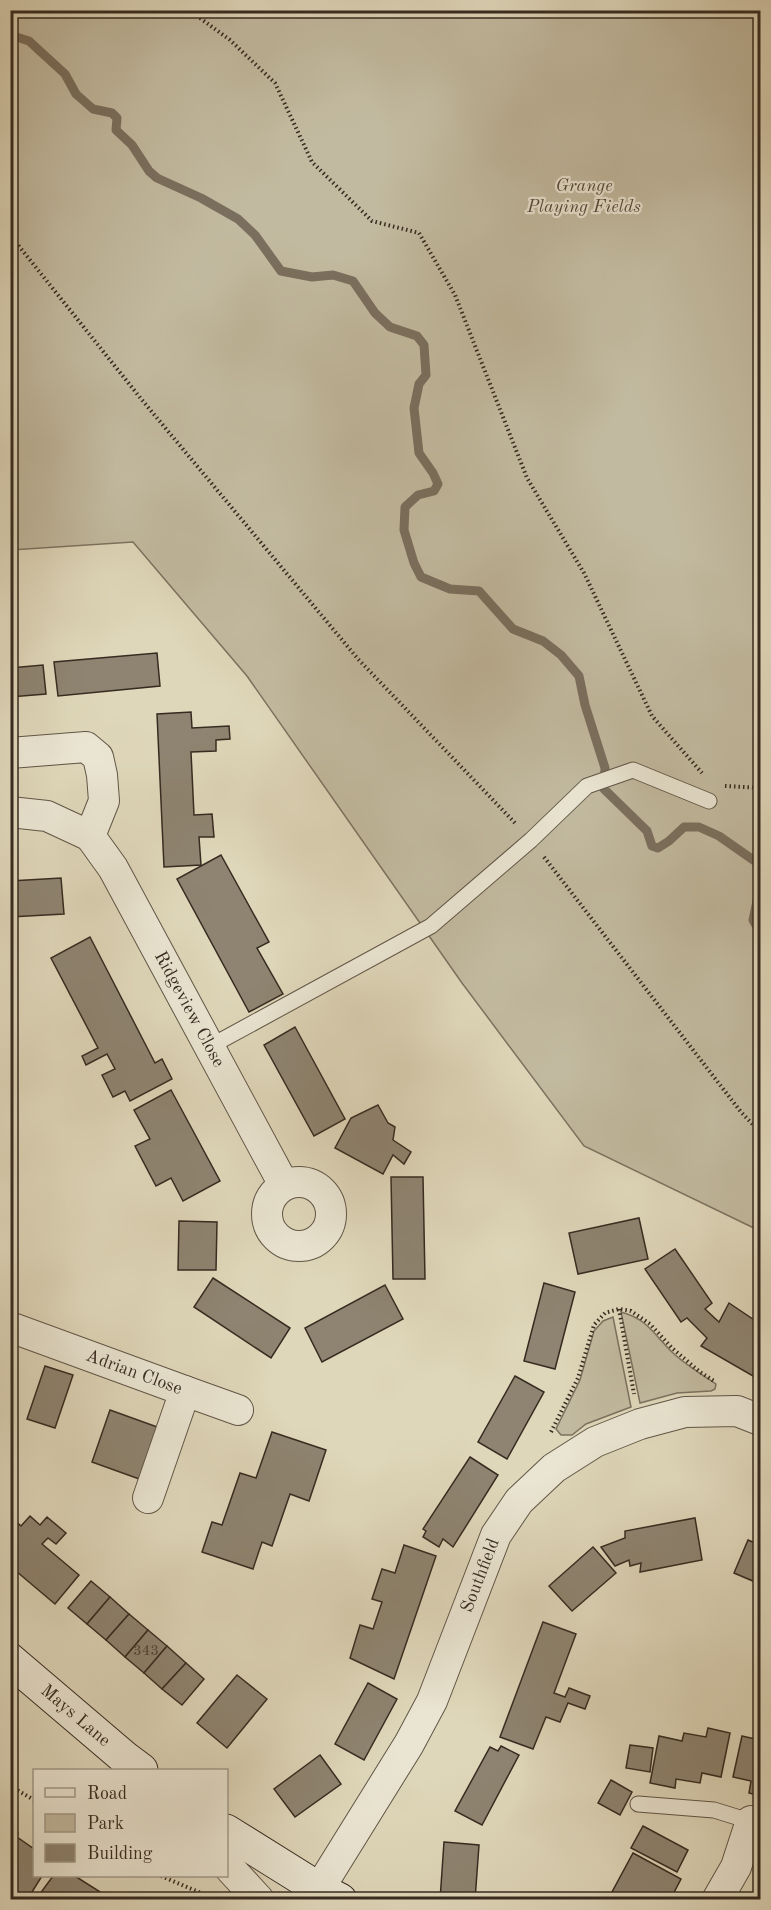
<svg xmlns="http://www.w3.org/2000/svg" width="771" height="1910" viewBox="0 0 771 1910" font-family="'Old Standard TT',serif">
<rect width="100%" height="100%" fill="#dfd7ba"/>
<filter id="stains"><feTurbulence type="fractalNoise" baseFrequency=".00333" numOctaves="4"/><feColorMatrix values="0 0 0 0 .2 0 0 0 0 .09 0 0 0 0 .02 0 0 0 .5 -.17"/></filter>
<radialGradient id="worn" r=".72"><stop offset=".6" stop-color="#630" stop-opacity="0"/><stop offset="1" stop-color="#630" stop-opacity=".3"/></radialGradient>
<g fill="#c2baa0" stroke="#7c7260" stroke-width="1.5">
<polygon points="11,11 760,11 760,1231 584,1146 462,983 247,676 133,542 11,550"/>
<path d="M621 1312C648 1319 654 1335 673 1353 686 1365 701 1374 716 1384L715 1389 711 1391 677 1393 640 1403Z"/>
<polygon points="613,1317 631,1407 586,1424 572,1435 561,1435 556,1429 580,1380 594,1331 603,1321"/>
</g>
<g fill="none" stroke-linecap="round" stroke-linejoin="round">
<g stroke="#7a6f5e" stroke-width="9">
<polyline points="10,35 29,41 65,74 76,94 93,109 112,113 117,118 116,130 132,145 149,171 157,178 201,198 238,219 255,235 281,271 312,277 333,275 353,281 375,313 390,327 417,336 424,345 426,375 419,384 414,408 419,453 433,473 438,484 434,491 418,495 405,507 404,530 414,563 421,577 450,589 479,591 513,629 543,641 561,655 579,676 585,705 605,768 604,789 647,831 652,846 658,848 669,841 684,827 699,827 719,836 759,864 760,868"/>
<polyline points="760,887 753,920 760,932"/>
</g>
</g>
<g fill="#8e8471" stroke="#372b21" stroke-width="1.5">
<polygon points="157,653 160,686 58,696 54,662"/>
<polygon points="43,665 46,694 10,697 10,668"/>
<polygon points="191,712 192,728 229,726 230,739 216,740 216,751 191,752 194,815 212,814 214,837 199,837 201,865 164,867 157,714"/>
<polygon points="221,855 269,942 257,948 283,994 249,1012 177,879"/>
<polygon points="61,878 64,914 10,917 10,881"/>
<polygon points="90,937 155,1063 162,1059 172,1079 130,1101 125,1091 113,1097 102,1075 115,1069 107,1054 86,1065 82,1056 98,1048 51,958"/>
<polygon points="295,1027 345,1119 314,1136 264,1045"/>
<polygon points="171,1090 220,1181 183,1201 171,1178 156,1186 135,1146 150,1139 134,1110"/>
<polygon points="378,1105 388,1123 395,1127 393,1140 411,1152 404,1164 393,1155 383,1174 335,1148 351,1118"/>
<polygon points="391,1177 423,1177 425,1279 393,1279"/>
<polygon points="639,1218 648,1259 578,1274 569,1233"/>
<polygon points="179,1221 217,1222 216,1270 178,1270"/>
<polygon points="675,1249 712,1303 705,1309 719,1322 729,1303 760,1324 760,1371 757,1370 753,1376 701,1346 707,1338 687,1318 681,1322 645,1269"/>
<polygon points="213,1278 290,1328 271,1358 194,1307"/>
<polygon points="544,1283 575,1292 555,1369 524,1361"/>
<polygon points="385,1285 403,1319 322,1362 305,1328"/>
<polygon points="45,1366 73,1375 55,1428 27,1419"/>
<polygon points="515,1376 544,1392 507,1459 478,1442"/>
<polygon points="110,1410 160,1428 142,1480 92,1462"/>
<polygon points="272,1432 326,1450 309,1501 290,1494 272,1546 262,1542 253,1569 202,1552 212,1522 222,1525 240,1473 256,1478"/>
<polygon points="470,1457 498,1475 453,1547 443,1539 439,1547 423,1537 426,1531 423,1529"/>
<polygon points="10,1516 21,1526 30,1516 40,1525 47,1517 66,1533 56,1544 48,1538 42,1544 79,1575 55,1604 10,1566"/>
<polygon points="695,1518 702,1560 640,1572 641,1563 630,1566 629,1560 615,1566 601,1547 625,1538 625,1531"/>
<polygon points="748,1540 760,1545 760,1584 734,1573"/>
<polygon points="404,1545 436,1556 394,1679 350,1658 360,1625 373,1629 382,1602 372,1599 382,1569 395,1573"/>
<polygon points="593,1547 616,1573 572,1611 549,1586"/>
<polygon points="91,1581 110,1597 87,1624 68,1608"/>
<polygon points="110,1597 129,1614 106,1640 87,1624"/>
<polygon points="129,1614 148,1630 125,1657 106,1640"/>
<polygon points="543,1622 576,1634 554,1693 565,1697 569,1688 590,1696 585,1709 568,1703 560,1722 546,1717 533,1749 500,1737"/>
<polygon points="148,1630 167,1646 144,1673 125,1657"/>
<polygon points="167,1646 186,1663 162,1689 144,1673"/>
<polygon points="186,1663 204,1679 182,1705 162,1689"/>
<polygon points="237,1675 267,1699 227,1748 197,1723"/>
<polygon points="368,1683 397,1699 364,1760 335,1744"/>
<polygon points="708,1728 730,1733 721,1777 702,1773 700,1783 676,1779 675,1788 650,1783 659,1736 682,1741 684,1733 706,1737"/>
<polygon points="742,1736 760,1740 760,1796 749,1793 751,1781 733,1777"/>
<polygon points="630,1745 653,1748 650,1772 626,1768"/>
<polygon points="501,1746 519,1755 482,1825 455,1811 490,1747 498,1751"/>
<polygon points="320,1755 341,1784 295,1817 274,1789"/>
<polygon points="611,1780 632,1792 620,1815 598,1803"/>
<polygon points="643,1826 688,1850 677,1872 631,1848"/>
<polygon points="10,1827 18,1833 17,1837 34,1849 34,1876 42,1876 27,1900 10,1892"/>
<polygon points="444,1842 479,1845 475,1900 440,1900"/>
<polygon points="633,1853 681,1879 670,1900 626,1900 612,1892"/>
<polygon points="53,1876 75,1876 105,1895 102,1900 46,1900 39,1895"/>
</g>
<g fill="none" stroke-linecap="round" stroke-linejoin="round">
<defs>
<g id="lane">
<polyline points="209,1047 431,926 531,840 587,786 633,770 709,801"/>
<polyline points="638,1804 714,1810 756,1823"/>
</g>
<g id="street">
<path id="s1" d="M10 753 86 747 98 757 102 775 104 801 90 836 113 868 284 1185"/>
<polyline points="10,812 47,816 90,836"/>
<circle cx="299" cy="1214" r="32"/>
<path id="s2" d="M10 1327 185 1391 148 1498"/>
<polyline points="185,1391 238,1410"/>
<polyline points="226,1864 259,1900"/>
<path id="s3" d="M319 1889 409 1744 432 1701 496 1535 519 1501 554 1468 595 1442 640 1424 685 1412 737 1411 760 1420"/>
<polyline points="717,1900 736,1867 751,1821"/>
</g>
<g id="secondary">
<path id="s4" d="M10 1660 125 1758 141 1770"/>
<polyline points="226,1831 319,1889 340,1900"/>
</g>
</defs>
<use href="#lane" stroke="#615647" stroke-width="17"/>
<use href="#street" stroke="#615647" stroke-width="32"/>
<use href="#secondary" stroke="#372b21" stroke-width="35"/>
<g stroke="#372b21" stroke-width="4" stroke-dasharray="1.5 3" stroke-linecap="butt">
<polyline points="189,10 230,40 275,83 312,162 372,221 419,233 455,295 527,478 584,573 652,716 702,773"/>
<polyline points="10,235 142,400 358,659 516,824"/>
<polyline points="725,786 760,788"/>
<polyline points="544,857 741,1112 760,1132"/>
<polyline points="619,1309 634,1394"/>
<polyline points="551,1432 578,1378 594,1325 605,1313 619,1309 631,1311 650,1324 672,1348 700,1372 714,1381"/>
<polyline points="10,1786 34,1800"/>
<polyline points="161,1876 215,1899"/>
</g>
<use href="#lane" stroke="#eae5d2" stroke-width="15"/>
<use href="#street" stroke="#eae5d2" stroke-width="30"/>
<use href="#secondary" stroke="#eae5d2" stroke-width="33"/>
</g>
<g text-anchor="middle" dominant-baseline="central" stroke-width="4.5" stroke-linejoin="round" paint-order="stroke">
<g font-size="15" fill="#4d4135">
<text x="146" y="1651">343</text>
</g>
<g font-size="18" font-style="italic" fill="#53483a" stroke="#eae5d2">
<text x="584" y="186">Grange<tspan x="584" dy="21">Playing Fields</tspan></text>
</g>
<g font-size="18" fill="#372b21" stroke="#eae5d2">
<text stroke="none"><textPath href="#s1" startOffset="374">Ridgeview Close</textPath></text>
<text stroke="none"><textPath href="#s2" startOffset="132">Adrian Close</textPath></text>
<text stroke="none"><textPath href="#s3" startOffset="354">Southfield</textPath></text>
<text stroke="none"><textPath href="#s4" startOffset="86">Mays Lane</textPath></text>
</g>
</g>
<rect width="771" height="1910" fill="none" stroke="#dfd7ba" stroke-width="36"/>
<rect x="12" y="12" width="747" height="1886" fill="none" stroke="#372b21" stroke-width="3"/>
<rect x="18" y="18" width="735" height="1874" fill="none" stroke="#372b21" stroke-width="1.5"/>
<rect x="33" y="1769" width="195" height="108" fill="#eae5d2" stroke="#a29b8b" stroke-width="1.5"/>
<rect x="45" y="1788" width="30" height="9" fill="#eae5d2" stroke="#a29b8b" stroke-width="1.5"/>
<text x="87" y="1799" font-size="18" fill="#372b21">Road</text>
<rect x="45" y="1814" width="30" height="18" fill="#c2baa0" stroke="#a29b8b" stroke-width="1.5"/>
<text x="87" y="1829" font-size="18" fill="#372b21">Park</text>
<rect x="45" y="1844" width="30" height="18" fill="#8e8471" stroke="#a29b8b" stroke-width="1.5"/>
<text x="87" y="1859" font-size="18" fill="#372b21">Building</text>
<rect width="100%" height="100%" filter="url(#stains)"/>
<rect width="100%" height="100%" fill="url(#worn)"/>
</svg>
